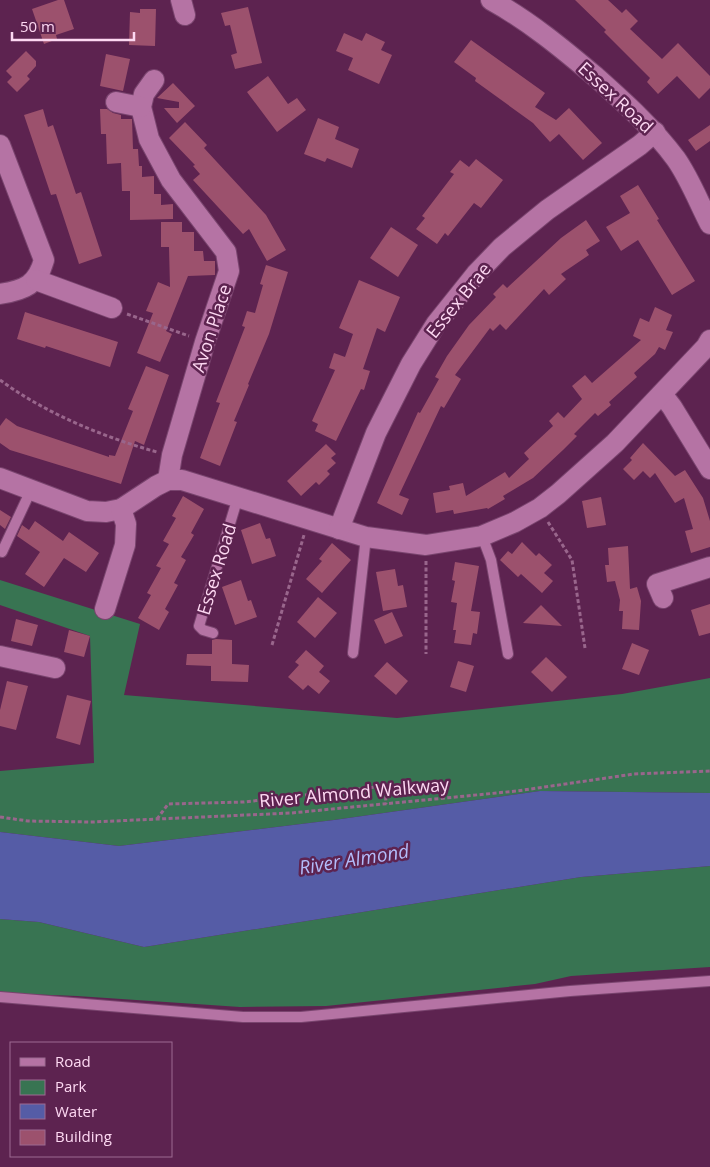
<svg xmlns="http://www.w3.org/2000/svg" width="710" height="1167" viewBox="0 0 710 1167" font-family="'Open Sans',sans-serif">
<rect width="100%" height="100%" fill="#5d2350"/>
<g fill="#387452">
<polygon points="0,580 140,624 124,695 397,718 622,694 710,678 710,793 540,791 334,820 119,846 0,832 0,771 94,763 90,636 0,605"/>
<polygon points="710,866 710,967 571,976 535,984 326,1006 240,1007 77,996 0,993 0,919 39,922 144,947 581,877"/>
</g>
<polygon fill="#555ca6" points="540,791 710,793 710,866 581,877 144,947 39,922 0,919 0,832 119,846 334,820"/>
<g fill="#9c516d">
<polygon points="58,0 64,0 74,29 56,35 57,39 44,44 32,9"/>
<polygon points="575,0 608,0 622,13 626,9 638,21 630,29 662,59 678,43 710,76 710,88 699,99 677,76 658,94 647,82 650,78 604,32 606,30"/>
<polygon points="248,7 262,63 235,69 231,55 237,53 230,25 225,26 221,13"/>
<polygon points="140,9 156,9 155,46 129,45 130,12 140,13"/>
<polygon points="344,33 362,41 366,33 385,42 381,50 392,55 379,84 348,70 353,58 336,51"/>
<polygon points="471,40 545,93 535,107 556,120 569,108 602,143 583,160 559,134 550,142 533,123 475,81 476,78 454,62"/>
<polygon points="26,51 36,61 36,66 27,76 30,79 17,92 7,82 12,77 6,71"/>
<polygon points="106,54 130,59 123,91 100,86"/>
<polygon points="268,76 288,104 297,98 306,110 277,132 247,92"/>
<polygon points="173,83 195,106 177,123 164,108 179,108 179,102 157,98"/>
<polygon points="43,109 48,127 53,125 76,194 81,192 102,256 79,264 56,194 51,195 24,115"/>
<polygon points="100,109 107,109 113,113 121,115 121,119 132,119 133,149 138,149 139,166 142,166 142,177 154,176 154,194 161,194 161,205 173,204 173,219 130,220 130,191 122,191 121,163 107,164 106,134 101,134"/>
<polygon points="318,118 339,127 335,139 359,149 352,168 327,158 325,162 304,154"/>
<polygon points="185,122 207,145 204,148 266,215 286,250 267,261 249,229 243,234 193,180 200,174 193,166 195,165 169,138"/>
<polygon points="710,125 710,141 696,151 688,140"/>
<polygon points="476,159 503,180 481,208 474,203 448,236 445,233 437,244 416,229 425,218 422,216 454,174 450,172 460,160 469,167"/>
<polygon points="638,185 659,219 657,220 695,281 672,295 638,240 621,251 606,227 630,213 620,196"/>
<polygon points="586,220 600,241 586,250 589,255 561,274 566,279 549,295 544,289 506,330 500,324 493,331 490,328 455,375 461,379 444,408 441,406 399,495 409,499 402,515 377,503 418,412 420,413 439,379 435,377 447,356 469,325 496,297 493,294 503,284 507,288 561,238"/>
<polygon points="161,222 182,222 182,232 194,232 194,251 203,251 204,261 215,261 215,275 188,276 166,331 172,334 160,362 137,353 153,313 146,311 158,282 170,287 169,247 161,247"/>
<polygon points="391,227 418,245 398,277 370,258"/>
<polygon points="266,265 288,272 269,334 248,384 249,385 234,421 237,422 220,466 200,458 220,403 216,402 245,327 242,326 247,311 255,313 263,285 260,284"/>
<polygon points="359,280 400,297 385,332 377,328 363,369 370,371 364,390 361,389 336,441 315,431 318,424 312,421 335,370 329,368 334,353 345,357 353,334 339,328"/>
<polygon points="655,307 672,315 666,330 673,332 665,350 659,347 655,354 634,373 637,377 609,402 611,405 598,416 595,413 574,434 577,436 563,450 533,478 503,496 505,499 488,509 487,508 454,514 453,510 436,513 433,493 450,490 449,486 463,483 466,496 505,472 509,478 529,459 524,453 553,426 549,421 558,412 564,418 582,399 572,386 585,375 592,383 641,340 633,336 640,318 649,322"/>
<polygon points="25,312 118,342 110,367 46,346 45,348 17,339"/>
<polygon points="146,366 169,375 144,445 135,441 121,484 10,450 0,443 0,426 6,418 17,426 109,457 109,455 115,456 133,411 128,409"/>
<polygon points="643,443 675,476 685,470 703,498 710,521 710,547 691,553 685,531 693,529 684,498 675,503 655,473 650,478 643,471 634,480 623,469 632,460 630,458"/>
<polygon points="326,444 336,454 331,458 336,463 327,471 330,474 319,485 316,482 301,496 287,481"/>
<polygon points="183,496 204,509 191,533 194,535 181,557 186,560 174,583 178,585 165,609 169,612 159,630 138,618 151,595 147,593 161,568 156,566 169,544 163,541 176,518 172,516"/>
<polygon points="601,497 606,525 587,528 582,501"/>
<polygon points="0,510 11,517 5,529 0,525"/>
<polygon points="35,521 63,541 69,532 99,553 86,572 64,558 44,587 25,574 40,552 17,536 22,525 29,530"/>
<polygon points="260,523 266,539 270,538 276,556 252,564 241,530"/>
<polygon points="522,542 536,556 539,553 552,565 544,573 553,581 542,593 521,574 518,577 500,560 508,551 512,554"/>
<polygon points="332,543 351,560 322,593 306,579 322,561 319,559"/>
<polygon points="628,546 630,589 637,587 641,601 639,630 622,629 623,611 619,611 620,600 615,581 607,582 605,565 609,565 608,548"/>
<polygon points="455,562 479,566 471,611 480,612 477,634 473,633 471,645 454,643 456,630 453,630 457,603 451,602 455,581 452,580"/>
<polygon points="395,569 398,586 403,585 407,607 383,611 376,572"/>
<polygon points="241,580 248,601 251,600 257,617 235,625 222,587"/>
<polygon points="318,597 337,613 315,638 297,622"/>
<polygon points="710,604 710,633 699,636 691,610"/>
<polygon points="541,605 562,626 523,623"/>
<polygon points="392,612 403,636 385,644 374,620"/>
<polygon points="16,619 38,625 32,646 11,641"/>
<polygon points="69,630 90,636 84,657 64,652"/>
<polygon points="216,639 232,640 232,664 249,665 248,682 211,681 211,666 186,665 187,654 212,654 212,640"/>
<polygon points="632,643 649,650 639,675 622,669"/>
<polygon points="306,650 324,666 319,672 330,681 319,694 308,685 303,690 288,677 299,665 295,662"/>
<polygon points="546,657 567,677 552,692 531,672"/>
<polygon points="458,661 474,666 466,692 450,687"/>
<polygon points="387,662 408,681 396,695 374,676"/>
<polygon points="7,681 28,686 16,730 0,726 0,710"/>
<polygon points="67,695 91,701 80,745 56,738"/>
</g>
<g fill="none" stroke-linecap="round" stroke-linejoin="round">
<defs>
<g id="service">
<polyline points="482,536 491,560 508,654"/>
<polyline points="2,552 31,490"/>
<polyline points="213,633 203,630 199,626 238,497"/>
<polyline points="353,653 366,537"/>
<polyline points="0,997 243,1017 301,1017 570,991 710,981"/>
</g>
<g id="minor">
<polyline points="181,0 185,15"/>
<path d="M491 0C529 21 563 49 596 77 625 103 653 128 676 159 690 179 699 203 710 224"/>
<polyline points="154,80 144,94 141,107 149,139 171,180 226,252 229,271 205,342 172,455 168,480"/>
<polyline points="116,102 141,107"/>
<path d="M0 145 44 260C37 285 25 290 0 294"/>
<polyline points="36,280 112,308"/>
<polyline points="662,394 672,407 710,469"/>
<polyline points="0,478 87,511 106,512 121,509 156,486 168,480 182,480 366,537 426,545 482,536 515,522 540,508 558,494 615,443 706,347 710,340"/>
<polyline points="339,529 376,433 411,364 436,324 476,274 502,247 547,210 640,145 655,132"/>
<polyline points="663,598 657,584 710,567"/>
<polyline points="105,609 125,545 126,524 121,509"/>
<polyline points="0,656 55,668"/>
</g>
</defs>
<use href="#service" stroke="#79446e" stroke-width="12"/>
<use href="#minor" stroke="#79446e" stroke-width="22"/>
<g stroke="#99668c" stroke-width="3" stroke-dasharray="4 2.5" stroke-linecap="butt">
<polyline points="127,314 189,336"/>
<path d="M0 380C45 413 103 437 157 452"/>
<polyline points="548,522 572,560 585,648"/>
<polyline points="426,561 426,654"/>
<polyline points="272,645 304,535"/>
<polyline points="0,817 28,821 92,822 291,813 517,791 634,774 710,771"/>
<polyline points="157,819 168,804 244,802 385,786 386,804"/>
</g>
<use href="#service" stroke="#b573a4" stroke-width="10"/>
<use href="#minor" stroke="#b573a4" stroke-width="20"/>
</g>
<g text-anchor="middle" dominant-baseline="central" stroke-width="5" stroke-linejoin="round" paint-order="stroke">
<g font-size="18" fill="#fdd8f2" stroke="#5d2350">
<text transform="translate(616 97) rotate(43)">Essex Road</text>
<text transform="translate(458 300) rotate(-51)">Essex Brae</text>
<text transform="translate(211 328) rotate(-72)">Avon Place</text>
<text transform="translate(216 569) rotate(-73)">Essex Road</text>
<text transform="translate(354 792) rotate(-5)">River Almond Walkway</text>
</g>
<g font-size="19" font-style="italic" fill="#b2bcfa" stroke="#5d2350">
<text transform="translate(354 859) rotate(-9)">River Almond</text>
</g>
</g>
<rect x="10" y="1042" width="162" height="115" fill="#5d2350" stroke="#9d6b91"/>
<rect x="20" y="1058" width="25" height="8" fill="#b573a4" stroke="#9d6b91"/>
<text x="55" y="1067" font-size="15" fill="#fdd8f2">Road</text>
<rect x="20" y="1080" width="25" height="15" fill="#387452" stroke="#9d6b91"/>
<text x="55" y="1092" font-size="15" fill="#fdd8f2">Park</text>
<rect x="20" y="1104" width="25" height="15" fill="#555ca6" stroke="#9d6b91"/>
<text x="55" y="1117" font-size="15" fill="#fdd8f2">Water</text>
<rect x="20" y="1130" width="25" height="15" fill="#9c516d" stroke="#9d6b91"/>
<text x="55" y="1142" font-size="15" fill="#fdd8f2">Building</text>
<path d="M12 32v8h122v-8" fill="none" stroke="#fdd8f2" stroke-width="2.5"/>
<text x="20" y="32" font-size="15" fill="#fdd8f2" stroke="#5d2350" stroke-width="4" paint-order="stroke">50 m</text>
</svg>
